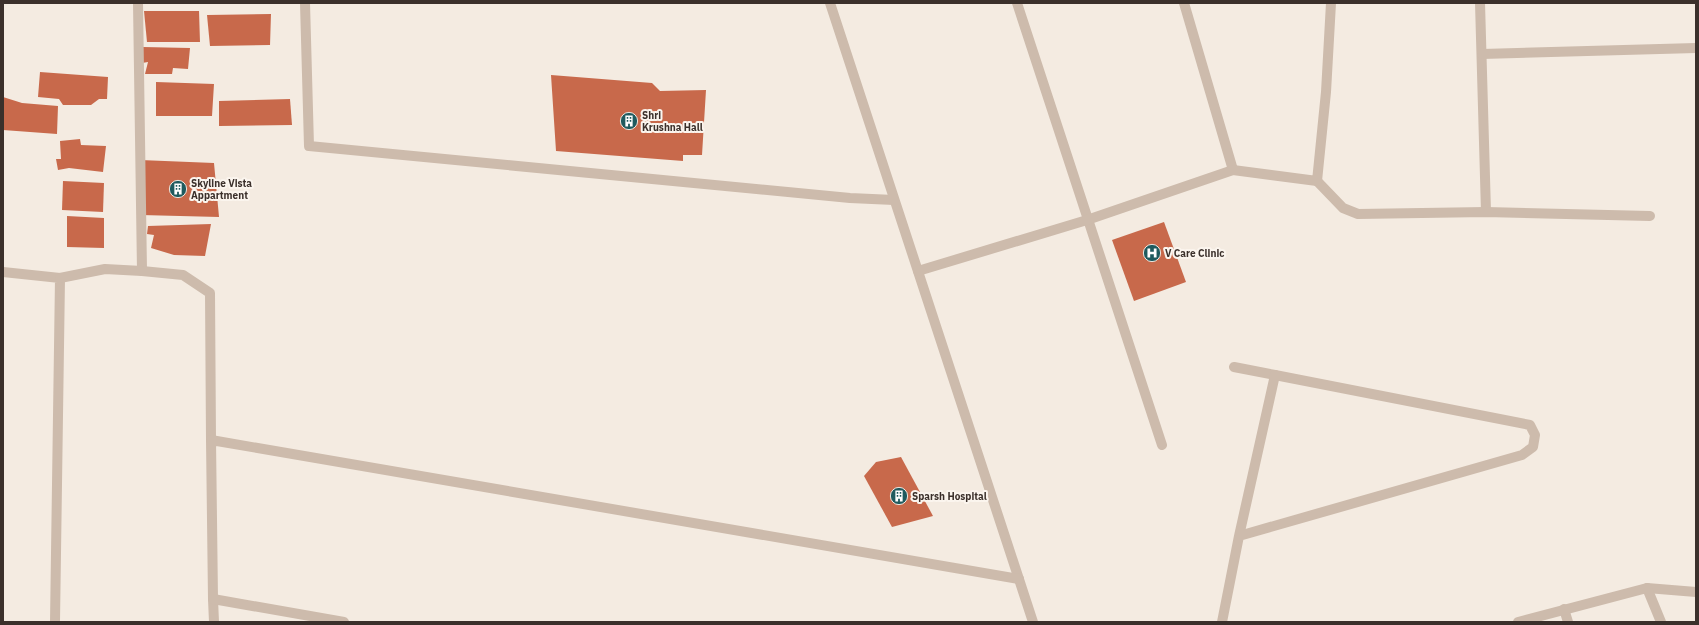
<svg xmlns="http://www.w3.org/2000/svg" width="1699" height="625" viewBox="0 0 1699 625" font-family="'IBM Plex Sans',sans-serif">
<rect width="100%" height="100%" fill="#f4ebe1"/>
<g fill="#c8694b">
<polygon points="144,11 199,11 200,42 147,42"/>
<polygon points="271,14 270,45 210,46 207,15"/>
<polygon points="143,47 190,48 188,69 173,68 172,74 145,74 148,62 142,63"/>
<polygon points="40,72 108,77 107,99 99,99 91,105 63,105 59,99 38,97"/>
<polygon points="551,75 652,83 660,91 706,90 702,155 683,155 683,161 556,151"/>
<polygon points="156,82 214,84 212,116 156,116"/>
<polygon points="3,97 22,103 58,106 57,134 3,130"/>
<polygon points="290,99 292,125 219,126 219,101"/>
<polygon points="80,139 81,145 106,146 103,172 69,168 58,170 56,159 61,159 60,141"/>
<polygon points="140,160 214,163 219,217 141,215"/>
<polygon points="63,181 104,183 103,212 62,210"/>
<polygon points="67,216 104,218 104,248 67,247"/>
<polygon points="1164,222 1186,282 1134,301 1112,240"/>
<polygon points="211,224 205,256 174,255 151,248 154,235 147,234 148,226"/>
<polygon points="901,457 933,516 892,527 864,476 876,462"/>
</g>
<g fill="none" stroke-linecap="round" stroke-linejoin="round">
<g stroke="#cdbbac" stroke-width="10">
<polyline points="138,3 142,271"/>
<polyline points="305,3 309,146 850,198 894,200"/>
<polyline points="830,3 1033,622"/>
<polyline points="1017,3 1162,445"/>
<polyline points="1184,3 1233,170"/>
<polyline points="1480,3 1486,212"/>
<polyline points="1482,54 1696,48"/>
<polyline points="1317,181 1343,208 1358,214 1486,212 1650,216"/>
<polyline points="918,271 1087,220 1233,170 1317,181 1326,92 1331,3"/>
<polyline points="3,272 60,278 55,622"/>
<polyline points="60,278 105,269 142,271 183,275 210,293 211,440"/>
<polyline points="1234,367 1275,375"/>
<polyline points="1647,588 1696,592"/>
<polyline points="213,599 214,622"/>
<polyline points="1564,609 1568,622"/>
<polyline points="344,622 213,599 211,440 1019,579"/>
<polyline points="1222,622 1239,536 1275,375 1530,425 1535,435 1533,447 1522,455 1239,536"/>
<polyline points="1518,622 1647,588 1661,622"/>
</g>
</g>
<defs>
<symbol id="building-disc" viewBox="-11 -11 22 22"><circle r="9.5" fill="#1f5a5e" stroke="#fbf5ee"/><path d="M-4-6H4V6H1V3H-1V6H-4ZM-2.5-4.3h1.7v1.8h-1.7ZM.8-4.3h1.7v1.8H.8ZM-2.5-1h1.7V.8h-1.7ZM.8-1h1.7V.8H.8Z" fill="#fff"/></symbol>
<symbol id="hospital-disc" viewBox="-11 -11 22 22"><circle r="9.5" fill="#1f5a5e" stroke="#fbf5ee"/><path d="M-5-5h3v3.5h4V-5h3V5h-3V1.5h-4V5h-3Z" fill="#fff"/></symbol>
</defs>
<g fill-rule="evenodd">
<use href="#building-disc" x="619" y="111" width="20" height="20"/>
<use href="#building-disc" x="168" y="179" width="20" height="20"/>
<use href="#hospital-disc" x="1142" y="243" width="20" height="20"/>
<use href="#building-disc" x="889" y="486" width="20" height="20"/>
</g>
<g text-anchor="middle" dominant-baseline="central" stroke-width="4" stroke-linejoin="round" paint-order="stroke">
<g font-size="10" font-weight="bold" fill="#3b302b" stroke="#fbf5ee" text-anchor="start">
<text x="642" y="115">Shri<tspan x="642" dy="12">Krushna Hall</tspan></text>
<text x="191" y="183">Skyline Vista<tspan x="191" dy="12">Appartment</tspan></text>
<text x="1165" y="253">V Care Clinic</text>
<text x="912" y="496">Sparsh Hospital</text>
</g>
</g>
<rect width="1699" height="625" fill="none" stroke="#3b302b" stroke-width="8"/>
</svg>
